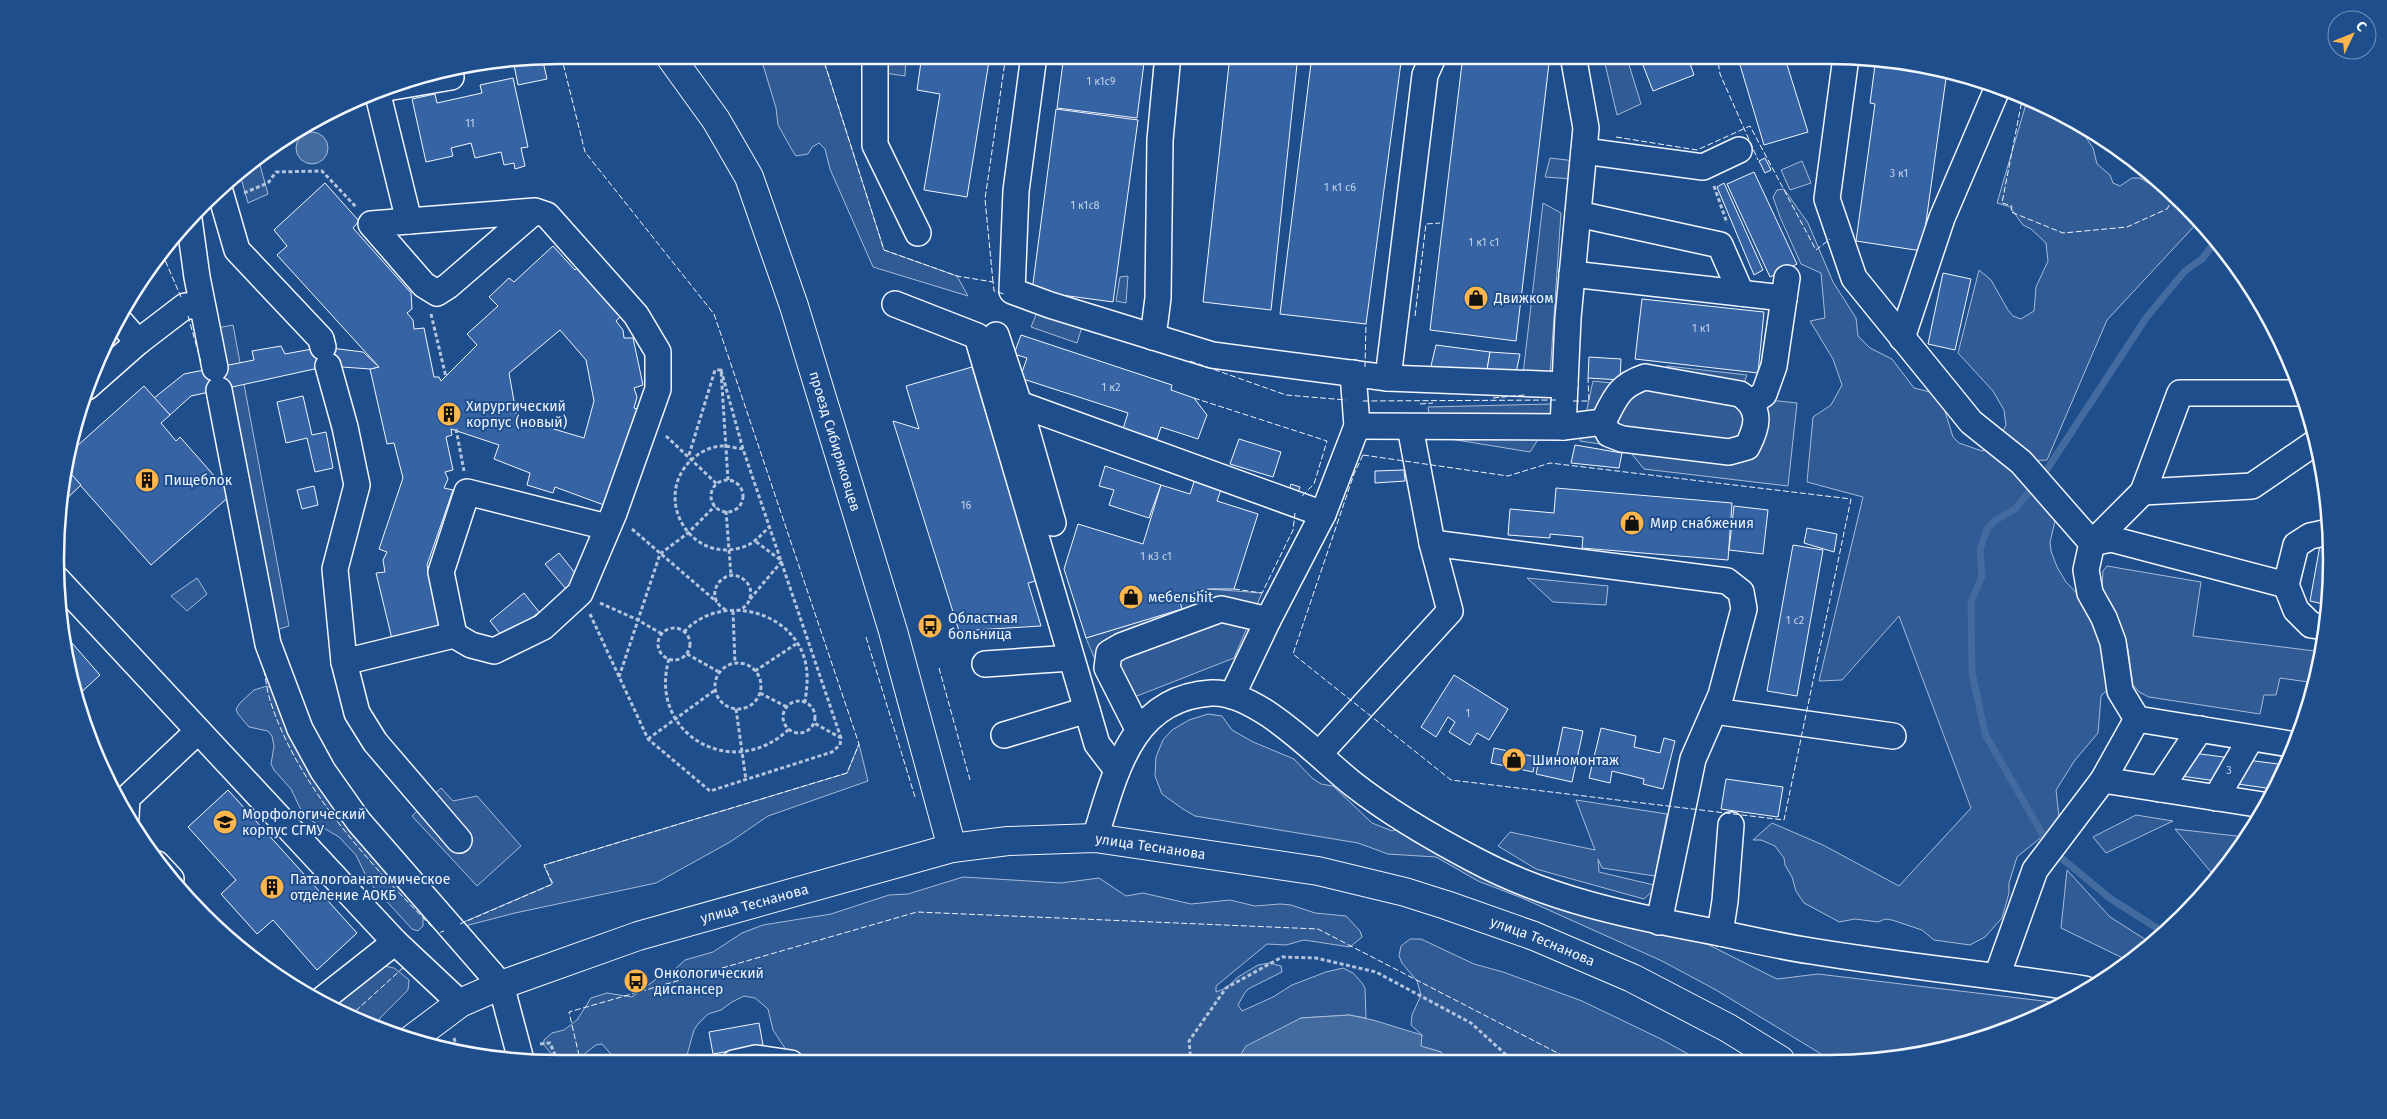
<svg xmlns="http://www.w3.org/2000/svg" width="2387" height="1119" viewBox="0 0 2387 1119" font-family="'Fira Sans',sans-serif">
<rect width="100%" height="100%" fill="#1f4e8c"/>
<g fill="#305b95" stroke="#a8bbd7">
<polygon points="760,55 822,55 884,250 957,276 968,296 873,267 830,169 825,149 819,143 812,147 808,154 796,156 792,150 778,125 776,108"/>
<polygon points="887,55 906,55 905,76 885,73"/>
<polygon points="1603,55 1626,55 1641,104 1617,115"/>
<polygon points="2028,97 2067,118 2083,133 2093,148 2097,164 2110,175 2113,183 2120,186 2132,178 2140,178 2155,187 2164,186 2184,203 2199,221 2107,320 2047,460 2028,461 2020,476 2023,485 2031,485 2056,517 2050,542 2051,551 2057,567 2066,582 2095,612 2113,684 2101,696 2098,733 2075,760 2056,790 2059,817 2056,825 2017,857 2009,883 2009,893 2002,918 1985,937 1970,945 1934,940 1922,930 1892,920 1885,919 1878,922 1855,919 1839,922 1832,918 1804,903 1796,891 1792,877 1785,865 1784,858 1775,846 1761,840 1753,840 1772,823 1823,845 1899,886 1971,808 1899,616 1842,680 1819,681 1863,497 1807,482 1813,417 1831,405 1842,385 1833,359 1810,321 1825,318 1821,273 1801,264 1780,217 1773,197 1777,190 1784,189 1808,223 1833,282 1856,318 1858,336 1870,348 1892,359 1914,388 1930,392 1937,398 1943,405 1953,437 1959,443 1982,451 1990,448 2000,437 2006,425 2004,410 1993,391 1958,353 1979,270 1991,280 2008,310 2013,316 2021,319 2034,311 2036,287 2048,261 2046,243 2031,229 2023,225 2010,207 1997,203"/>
<polygon points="258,158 268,194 248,203 239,171"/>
<polygon points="1550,158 1575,161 1574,179 1545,177"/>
<polygon points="1802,161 1811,183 1790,190 1781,170"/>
<polygon points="1543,203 1561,213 1550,375 1523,374"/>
<polygon points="1128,276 1126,303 1116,301 1120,277"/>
<polygon points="1037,312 1082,327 1077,343 1031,327"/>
<polygon points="233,325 289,626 270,632 217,328"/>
<polygon points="1667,366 1747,375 1742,388 1668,378"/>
<polygon points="1593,381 1797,403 1788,486 1644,469 1627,448 1580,441"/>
<polygon points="1552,404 1555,413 1530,452 1432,436 1428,407"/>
<polygon points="2107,566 2201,582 2193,636 2323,652 2315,683 2280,678 2276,695 2264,695 2260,714 2149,697 2139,692 2133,685 2128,649 2123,631 2105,599 2102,585 2103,571"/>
<polygon points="197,578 207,594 187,611 171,596"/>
<polygon points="1527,578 1608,586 1606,605 1553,602"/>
<polygon points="1208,589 1262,593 1234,658 1114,705 1086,638 1181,609 1179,598"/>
<polygon points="267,686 272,689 423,914 423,926 418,931 412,929 369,882 356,855 339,837 312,821 302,812 291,789 274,770 271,764 274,746 272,736 268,731 249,727 238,714 236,709 240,703 254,690"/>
<polygon points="1208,714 1222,716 1232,730 1253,742 1294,759 1312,778 1321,784 1333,786 1372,823 1392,831 1405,826 1661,931 1709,945 1777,979 1818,974 2060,1003 2021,1025 1894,1060 1831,1060 1716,990 1662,961 1522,898 1478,881 1436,857 1388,854 1358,843 1195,816 1183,809 1162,794 1155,776 1156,757 1163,740 1172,730 1189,720"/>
<polygon points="859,744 868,781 768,816 730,842 656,883 515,913 438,933 552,884 544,865 847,773"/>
<polygon points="441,788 453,801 477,796 521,846 477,886 412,816"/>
<polygon points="1576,800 1667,814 1655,876 1602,868 1598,859 1599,872 1658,886 1644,899 1536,869 1498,846 1510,832 1595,850"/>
<polygon points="2136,815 2173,821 2106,853 2093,837"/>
<polygon points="2175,829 2245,837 2228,866 2216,878"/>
<polygon points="2067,870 2110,917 2151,943 2135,960 2131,962 2061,928"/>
<polygon points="963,877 1061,883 1099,878 1126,896 1143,893 1191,904 1230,900 1255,906 1280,904 1291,905 1315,913 1346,916 1360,931 1362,937 1350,947 1304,940 1286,945 1267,944 1216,986 1216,992 1226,988 1238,977 1258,965 1269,963 1281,966 1282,972 1248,989 1244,994 1238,1005 1242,1011 1273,997 1292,985 1326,972 1343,968 1353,973 1362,983 1365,988 1366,1018 1349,1015 1301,1018 1236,1062 812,1063 788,1053 773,1030 768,1009 755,998 744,996 732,1002 721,1010 708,1014 698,1024 694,1030 687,1055 677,1061 665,1060 642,1064 621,1062 616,1060 602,1044 596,1045 575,1061 558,1062 544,1045 544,1040 552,1033 564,1030 577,1020 591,998 607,993 632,997 659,977 671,973 685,960 713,952 742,933 763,925 831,914 889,895 908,894"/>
<polygon points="1410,939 1421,939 1474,964 1503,972 1582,1001 1661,1039 1699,1060 1448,1061 1441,1052 1420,1046 1422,1035 1411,1025 1412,1015 1421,995 1417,981 1402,963 1399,956 1401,946"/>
<polygon points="380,965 394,968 402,974 409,980 408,990 381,1017 374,1028 329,1007 345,997"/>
</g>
<g fill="#446ba0" stroke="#a8bbd7">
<circle cx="312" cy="148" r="16"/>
<polygon points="1349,1015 1373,1020 1422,1035 1421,1046 1441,1052 1448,1061 1236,1062 1246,1046 1301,1018"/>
</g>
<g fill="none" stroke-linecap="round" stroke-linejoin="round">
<g stroke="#446ba0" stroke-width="7">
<polyline points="2048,844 1985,734 1972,672 1971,602 1982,576 1980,550 1987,529 1994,521 2015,509 2044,474 2146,318 2185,271 2202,259 2216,241"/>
<polyline points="2054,852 2111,899 2163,932"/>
</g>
</g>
<g fill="#3563a3" stroke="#f2f6ff" fill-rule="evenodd">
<polygon points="922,55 990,55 967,197 924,190 940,94 917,90"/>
<polygon points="1064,55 1145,55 1137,118 1057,108"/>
<polygon points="1230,55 1298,55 1271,310 1203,302"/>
<polygon points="1312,55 1402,55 1366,324 1280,314"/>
<polygon points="1463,55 1550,55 1516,341 1430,330"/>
<polygon points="1639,55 1687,55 1694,75 1653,91"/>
<polygon points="1737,55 1784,55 1808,132 1764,145"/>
<polygon points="542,57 547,79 518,85 513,60"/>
<polygon points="1882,60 1926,65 1947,71 1922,251 1856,241 1875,104 1870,103 1875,65 1881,65"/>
<polygon points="513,78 528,147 521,148 525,166 515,169 514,163 504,165 501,152 475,158 471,143 451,148 453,156 426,162 412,99 435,94 437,103 482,93 480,85"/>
<polygon points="1056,109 1138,120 1113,302 1032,291"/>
<polygon points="1765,158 1771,170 1765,173 1759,161"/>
<polygon points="1754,172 1797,264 1770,277 1727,184"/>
<path d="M325 183 359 221 353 228 411 293 412 309 407 313 413 320 414 329 424 328 434 377H439L441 381 477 345 467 334 498 306 489 297 509 278 514 282 553 246 575 270 578 267 622 315 616 321 623 330 624 338H633L643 385 634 388 637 397 634 408 642 411 604 505 555 487 553 493 527 485 530 473 494 459 499 445 451 429 452 435 446 437 453 470 445 472 448 479 444 488 453 490 427 565 436 613 446 611 450 629 392 639 376 573 385 572 383 560 387 552 379 549 403 478 394 443 387 444 370 369 379 367 277 255 287 246 274 230ZM560 330 586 360 594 401 584 438 517 418 509 373Z"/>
<polygon points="1724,183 1763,270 1754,275 1717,187"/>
<polygon points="1943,273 1971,279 1955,350 1928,344"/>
<polygon points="1642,299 1764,312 1758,373 1635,359"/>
<polygon points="1021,335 1172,385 1171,390 1194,398 1207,415 1198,439 1161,427 1157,439 1123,429 1128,413 1020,378 1027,358 1014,354"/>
<polygon points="1436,345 1490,352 1486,376 1430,370"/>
<polygon points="281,346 285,354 323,347 363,352 379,367 370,369 328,366 191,396 170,415 154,398 184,374 254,360 252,351"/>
<polygon points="1490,352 1520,354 1515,377 1486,376"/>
<polygon points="1589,357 1621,359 1620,380 1588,378"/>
<polygon points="972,367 1036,581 1028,583 1041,626 959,631 893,421 919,429 906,386"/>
<polygon points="144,386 170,415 161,423 176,441 180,437 231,495 151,565 64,467 67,455"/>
<polygon points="303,396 312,435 326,432 333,468 315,472 307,438 286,443 277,402"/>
<polygon points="1239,439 1281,452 1273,477 1230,464"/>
<polygon points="1575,445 1622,453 1619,468 1571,463"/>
<polygon points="1105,466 1161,485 1149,518 1109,505 1114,490 1099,486"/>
<polygon points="1404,470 1405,481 1375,483 1375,471"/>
<polygon points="1197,473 1224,481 1217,501 1258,514 1234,589 1208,589 1179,598 1182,609 1086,638 1064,569 1078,524 1143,544 1161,485 1190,494"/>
<polygon points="72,475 81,485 60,505 62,484"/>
<polygon points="1291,484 1300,487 1297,496 1288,493"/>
<polygon points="314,486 318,505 302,509 297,490"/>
<polygon points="1556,488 1732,503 1728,560 1582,548 1583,537 1550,534 1550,538 1508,535 1510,509 1554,513"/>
<polygon points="1734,506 1768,510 1763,554 1729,550"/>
<polygon points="1807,528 1837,534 1834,552 1804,543"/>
<polygon points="1793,545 1823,550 1797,696 1767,691"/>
<polygon points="2320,545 2331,547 2332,559 2328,605 2310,601"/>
<polygon points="559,553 579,578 566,589 545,564"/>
<polygon points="524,593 539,612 505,640 490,621"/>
<polygon points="72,643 100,675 75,698 64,651"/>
<polygon points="1454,675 1508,709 1489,740 1477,733 1470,745 1449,732 1455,722 1448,717 1436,737 1421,727"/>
<polygon points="2305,690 2312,691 2303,721 2301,721"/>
<polygon points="1563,727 1583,731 1572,782 1536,774 1540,756 1556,760"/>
<polygon points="1601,728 1636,736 1634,747 1660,753 1664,738 1675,741 1663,789 1643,784 1644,779 1612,771 1610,783 1589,778"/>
<polygon points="1494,748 1536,757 1533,772 1491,763"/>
<polygon points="2177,751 2286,765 2273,789 2174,775"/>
<polygon points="1726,779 1783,787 1778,817 1721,809"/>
<polygon points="228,790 357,933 317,970 273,920 257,934 221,894 236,880 188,827"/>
<polygon points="759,1023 763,1045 713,1054 709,1032"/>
</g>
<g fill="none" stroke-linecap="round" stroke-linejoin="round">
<defs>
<g id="minor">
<polyline points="875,55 875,145 918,233"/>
<polyline points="1034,55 1016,191 1012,291 1050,305 1212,355 1388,378 1565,385"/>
<polyline points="1846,57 1827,199 1854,278 1971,422 2021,462 2092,543 2143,492 2252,486 2316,442"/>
<polyline points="381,89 451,77"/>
<polyline points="377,91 409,221"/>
<polyline points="1584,151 1703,167 1739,150"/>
<polyline points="219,188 237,250 321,339 323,347"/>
<polyline points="1578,214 1720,245 1741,293"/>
<polyline points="189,219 197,277 215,368"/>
<polyline points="1572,274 1784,298"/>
<polyline points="895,304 977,336 1097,744 1117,770"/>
<polyline points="117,318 138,342"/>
<polyline points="996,335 1019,404 1053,523"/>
<polyline points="1153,337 1158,298 1160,140 1168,55"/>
<polyline points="1902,338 1942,218 1998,87"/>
<polyline points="328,366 345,427 357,485 335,569 344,662 357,713 375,742 459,840"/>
<polyline points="1388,378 1425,75 1434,55"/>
<polyline points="87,387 138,342 185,306 202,306"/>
<polyline points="219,390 268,644 300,729 323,771 359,822 501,985 521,1060"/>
<polyline points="1752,402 1764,394 1774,366 1787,278"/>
<polyline points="1019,404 1323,514"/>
<path d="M1357 426 1563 427 1603 422 1609 434 1622 439 1729 452 1747 447C1758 426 1762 409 1740 394L1645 377C1618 386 1615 399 1603 422"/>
<polyline points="1563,427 1568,318 1586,128 1573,55"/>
<polyline points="2143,492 2180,393 2302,393"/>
<polyline points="1432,543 1727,581 1741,592 1744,609 1721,695 1693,759 1659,922"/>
<polyline points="57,579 395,942 460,1003"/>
<polyline points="2286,585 2111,539 2092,543 2086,570 2090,593 2104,618 2113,642 2120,691 2137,719 2296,745"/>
<polyline points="2325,627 2311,625 2296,610 2286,585 2296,545 2310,536 2329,532"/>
<polyline points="454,635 441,572 467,492 607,527"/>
<polyline points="344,662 454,635 471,645 494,651 543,627 580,593 614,513 658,389 658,352 636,315 547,215 535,211 371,224 424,285 437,293 448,286 535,211"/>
<polyline points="985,664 1071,658"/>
<polyline points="1232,696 1268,620 1323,514 1357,426 1353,373"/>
<polyline points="1714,711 1893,736"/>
<polyline points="1138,729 1107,668 1109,653 1121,646 1221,609 1268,620"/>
<polyline points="1004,735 1087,710"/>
<polyline points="1320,753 1450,611 1432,543 1410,427"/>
<polyline points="2103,780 2263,805"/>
<polyline points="2160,789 2200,729"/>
<polyline points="2216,798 2251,738"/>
<polyline points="126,817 127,798 198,731"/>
<path d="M1095 838C1115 775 1130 698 1211 693 1257 690 1319 757 1353 784 1390 813 1433 838 1475 860 1548 899 1629 916 1710 931 1744 938 1778 946 1811 951 1902 966 1994 975 2085 989"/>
<polyline points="157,864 171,879"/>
<polyline points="1720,933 1725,901 1731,825"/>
<polyline points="1997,976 2035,870 2103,780 2137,719"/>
<polyline points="319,1002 395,942"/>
<polyline points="734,1063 756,1058 791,1063"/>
</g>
<g id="major">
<path id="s1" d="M669 55 716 120 749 177 794 306 893 631 952 848"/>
<path id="s2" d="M412 1039 460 1003 501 985 638 936 952 848 1008 841 1095 838 1318 871 1405 892 1446 905 1534 936 1632 978 1728 1028 1780 1060"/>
</g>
</defs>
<use href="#minor" stroke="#f2f6ff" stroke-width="28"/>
<use href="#major" stroke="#f2f6ff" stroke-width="30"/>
<g stroke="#b3c4dc" stroke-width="3" stroke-dasharray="4 2.5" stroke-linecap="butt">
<polyline points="1714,186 1727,223"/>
<polyline points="244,193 268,183 276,172 322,171 357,208"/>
<polyline points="431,314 446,377"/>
<polyline points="721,370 743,449 841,738"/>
<polyline points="456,429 464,471"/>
<polyline points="666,436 717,484"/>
<path d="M743 449C736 448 728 446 721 446 707 447 693 456 685 467 657 505 692 561 740 548 753 545 761 535 770 526"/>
<polyline points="689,455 715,370 721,370 728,480"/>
<circle cx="727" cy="496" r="16"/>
<polyline points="726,511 731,575"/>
<polyline points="632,529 717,602"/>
<polyline points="750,599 782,561 755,541"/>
<polyline points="600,603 638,620 662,634"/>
<path d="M726 610C697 595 731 556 750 587 752 597 749 606 739 610"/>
<polyline points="733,611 735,663"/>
<polyline points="590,614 648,739 710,791 832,752 840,745 841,738 814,723"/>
<circle cx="674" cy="644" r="16"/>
<path d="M684 632C718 594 788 608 804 657 809 673 807 687 805 702"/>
<polyline points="687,654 719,672"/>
<path d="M669 659C647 734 733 783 789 729"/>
<circle cx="738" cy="686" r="23"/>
<polyline points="755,671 796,644"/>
<polyline points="619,677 660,554 688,533 715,506"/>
<polyline points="760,693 787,707"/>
<circle cx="799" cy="717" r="16"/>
<polyline points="736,709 746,780"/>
<polyline points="648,739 715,690"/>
<polyline points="454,1038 459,1054"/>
<polyline points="540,1044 550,1043 559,1064"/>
<polyline points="486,1057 495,1054"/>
<polyline points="1191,1062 1189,1041 1226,988 1282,957 1316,958 1376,972 1471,1023 1513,1061"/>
</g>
<use href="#minor" stroke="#1f4e8c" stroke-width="25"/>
<use href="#major" stroke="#1f4e8c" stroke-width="28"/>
<g stroke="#f2f6ff" stroke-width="1" stroke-dasharray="6 2.5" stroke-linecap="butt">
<polyline points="822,55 884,250 957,276 993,282 994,291 1004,294"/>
<polyline points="1717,55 1720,74 1758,160"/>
<polyline points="2023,95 2002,203 2012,206 2011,212 2063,233 2127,227 2167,209 2175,195"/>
<polyline points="1616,137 1697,150 1750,126 1816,250 1830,239"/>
<polyline points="162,253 181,297"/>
<polyline points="993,282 985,199 1006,55"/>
<polyline points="188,316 201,362"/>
<polyline points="1415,316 1426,224 1440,223"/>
<polyline points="1190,361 1286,395 1346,400"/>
<polyline points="1365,367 1366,324"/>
<polyline points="1194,398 1327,441 1314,484 1302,496"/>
<polyline points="1493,398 1525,395"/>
<polyline points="1363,401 1556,400"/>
<polyline points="1573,401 1589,401 1588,378"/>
<polyline points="1420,404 1433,403"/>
<polygon points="1363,455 1508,476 1550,463 1851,499 1784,820 1451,780 1293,654 1354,474"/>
<polyline points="1234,589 1262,593 1293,530 1295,513"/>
<polyline points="866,637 915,797"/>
<polyline points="939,668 970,780"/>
<path d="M264 670C266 680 267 691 270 700 298 789 374 868 438 933L444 931"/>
<polyline points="460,924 553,884 544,865 847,773 859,744 714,314 585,152 561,55"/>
<polyline points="349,1017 405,966"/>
<polyline points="581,1064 569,1012 917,912 1318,929 1573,1061"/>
</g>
</g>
<defs>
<symbol id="shop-disc" viewBox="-11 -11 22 22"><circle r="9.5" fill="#ffb74d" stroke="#1f4e8c"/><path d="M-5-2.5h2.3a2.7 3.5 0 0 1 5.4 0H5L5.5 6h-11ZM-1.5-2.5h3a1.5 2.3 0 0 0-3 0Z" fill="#111"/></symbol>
<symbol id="building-disc" viewBox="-11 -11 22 22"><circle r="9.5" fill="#ffb74d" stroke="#1f4e8c"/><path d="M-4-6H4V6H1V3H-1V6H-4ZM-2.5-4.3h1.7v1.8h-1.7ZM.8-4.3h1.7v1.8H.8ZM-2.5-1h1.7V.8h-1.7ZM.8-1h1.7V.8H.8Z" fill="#111"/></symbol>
<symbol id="bus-disc" viewBox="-11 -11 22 22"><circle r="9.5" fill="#ffb74d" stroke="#1f4e8c"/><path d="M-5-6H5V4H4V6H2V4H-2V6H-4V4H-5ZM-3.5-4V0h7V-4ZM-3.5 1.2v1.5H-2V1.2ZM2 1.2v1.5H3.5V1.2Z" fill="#111"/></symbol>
<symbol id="university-disc" viewBox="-11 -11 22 22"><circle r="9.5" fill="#ffb74d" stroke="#1f4e8c"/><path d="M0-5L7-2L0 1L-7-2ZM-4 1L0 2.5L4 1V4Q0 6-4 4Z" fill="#111"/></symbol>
</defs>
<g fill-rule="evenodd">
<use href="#shop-disc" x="1462" y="284" width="28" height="28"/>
<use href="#building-disc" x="435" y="400" width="28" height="28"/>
<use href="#building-disc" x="133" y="466" width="28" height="28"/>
<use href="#shop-disc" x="1618" y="509" width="28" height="28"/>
<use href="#shop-disc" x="1117" y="583" width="28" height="28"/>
<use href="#bus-disc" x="916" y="612" width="28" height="28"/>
<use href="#shop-disc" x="1500" y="746" width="28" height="28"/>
<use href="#university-disc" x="211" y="808" width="28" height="28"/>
<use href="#building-disc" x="258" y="873" width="28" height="28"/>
<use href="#bus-disc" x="622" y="967" width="28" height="28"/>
</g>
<g text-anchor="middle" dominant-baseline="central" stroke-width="4" stroke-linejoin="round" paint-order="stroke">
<g font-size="11" fill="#c3d1e8">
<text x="1101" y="81">1 к1с9</text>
<text x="470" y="123">11</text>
<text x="1899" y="173">3 к1</text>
<text x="1340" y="187">1 к1 с6</text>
<text x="1085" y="205">1 к1с8</text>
<text x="1484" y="242">1 к1 с1</text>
<text x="1701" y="328">1 к1</text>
<text x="1111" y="387">1 к2</text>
<text x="966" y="505">16</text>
<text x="1156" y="556">1 к3 с1</text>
<text x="1795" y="620">1 с2</text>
<text x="1468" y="713">1</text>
<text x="2229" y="770">3</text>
</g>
<g font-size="14" fill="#f2f6ff" stroke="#1f4e8c" text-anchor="start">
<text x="1494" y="298">Движком</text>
<text x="466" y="406">Хирургический<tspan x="466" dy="16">корпус (новый)</tspan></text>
<text x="164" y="480">Пищеблок</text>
<text x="1650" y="523">Мир снабжения</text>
<text x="1148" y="597">мебельhit</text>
<text x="948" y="618">Областная<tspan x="948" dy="16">больница</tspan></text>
<text x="1532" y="760">Шиномонтаж</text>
<text x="242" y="814">Морфологический<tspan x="242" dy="16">корпус СГМУ</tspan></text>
<text x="290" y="879">Паталогоанатомическое<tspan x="290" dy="16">отделение АОКБ</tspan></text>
<text x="654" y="973">Онкологический<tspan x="654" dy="16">диспансер</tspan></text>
</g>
<g font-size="14" fill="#f2f6ff" stroke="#1f4e8c">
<text stroke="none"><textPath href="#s1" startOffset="424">проезд Сибиряковцев</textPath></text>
<text stroke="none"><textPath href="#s2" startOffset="776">улица Теснанова</textPath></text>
<text stroke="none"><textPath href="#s2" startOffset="371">улица Теснанова</textPath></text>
<text stroke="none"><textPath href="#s2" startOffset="1181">улица Теснанова</textPath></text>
</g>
</g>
<path d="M0 0H2387V1119H0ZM559 64H1828A495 495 0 0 1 2323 559V560A495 495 0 0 1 1828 1055H559A495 495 0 0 1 64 560V559A495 495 0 0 1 559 64Z" fill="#1f4e8c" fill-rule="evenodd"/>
<path fill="none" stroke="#f2f6ff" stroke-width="2.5" d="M559 64H1828A495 495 0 0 1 2323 559V560A495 495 0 0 1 1828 1055H559A495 495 0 0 1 64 560V559A495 495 0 0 1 559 64Z"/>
<g transform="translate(2352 35) rotate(47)"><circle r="24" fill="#1f4e8c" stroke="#7391ba"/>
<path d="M0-4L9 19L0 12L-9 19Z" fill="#ffb74d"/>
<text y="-8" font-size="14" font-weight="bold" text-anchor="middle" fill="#f2f6ff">С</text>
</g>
</svg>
